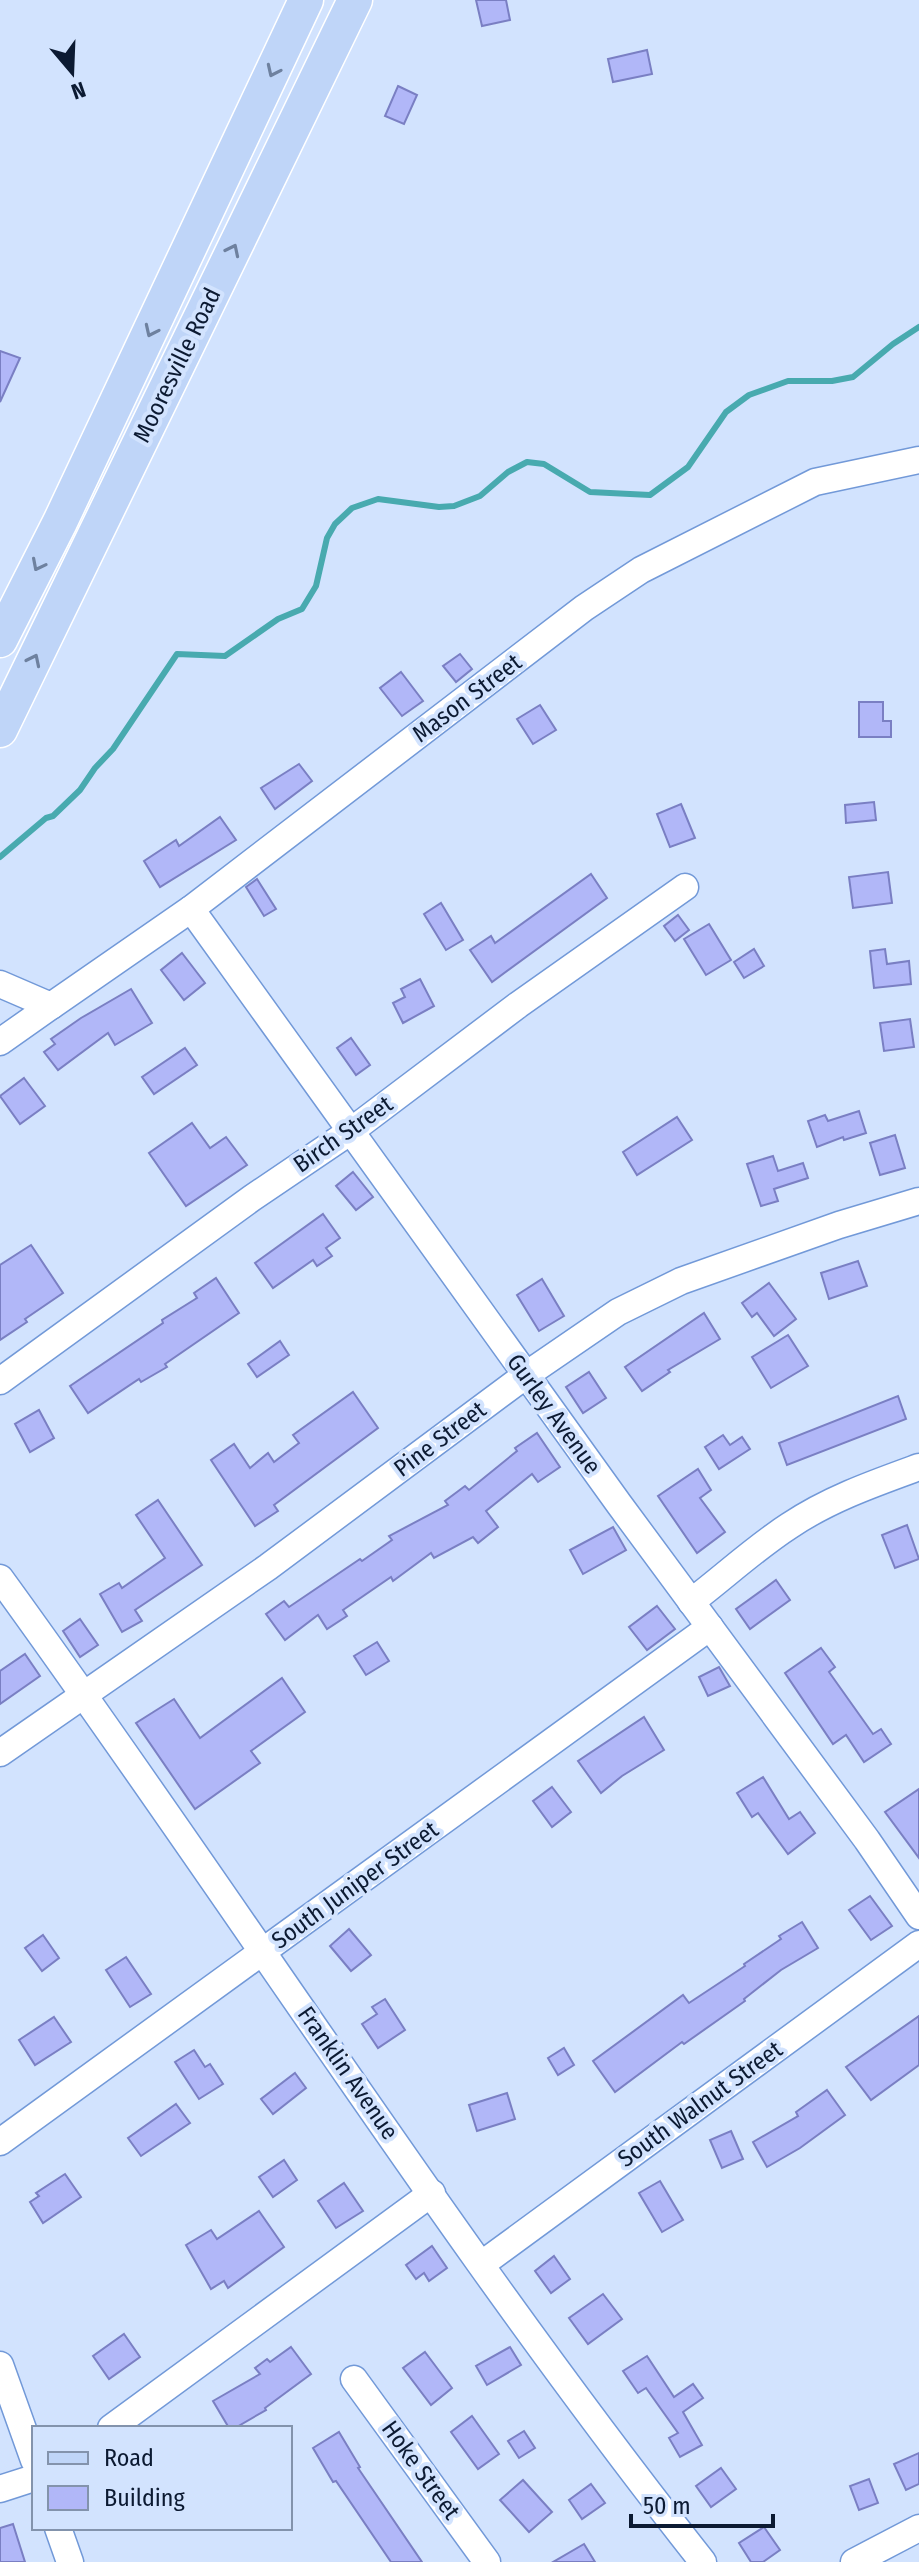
<svg xmlns="http://www.w3.org/2000/svg" width="919" height="2562" viewBox="0 0 919 2562" font-family="'Fira Sans Condensed',sans-serif">
<rect width="100%" height="100%" fill="#d2e3fe"/>
<g fill="none" stroke-linecap="round" stroke-linejoin="round">
<polyline stroke="#48aaaf" stroke-width="6" points="0,857 46,818 53,816 80,790 95,768 113,749 177,654 225,656 278,619 302,609 316,586 327,538 335,524 352,508 378,499 439,507 454,506 480,496 508,472 527,462 544,464 590,492 650,495 688,467 726,412 749,395 788,381 832,381 853,377 893,344 919,327"/>
</g>
<g fill="#b1b7f8" stroke="#7a7fc3" stroke-width="2">
<polygon points="476,0 506,0 510,20 482,26"/>
<polygon points="647,50 652,74 613,82 608,59"/>
<polygon points="398,86 417,95 404,124 385,116"/>
<polygon points="0,351 20,358 0,402"/>
<polygon points="460,654 472,669 456,682 443,666"/>
<polygon points="401,672 423,701 402,716 380,688"/>
<polygon points="859,702 883,702 883,721 891,721 891,737 859,737"/>
<polygon points="540,705 556,730 533,744 517,719"/>
<polygon points="299,764 312,781 275,809 261,788"/>
<polygon points="874,802 876,820 846,823 845,805"/>
<polygon points="681,804 695,838 670,847 657,814"/>
<polygon points="220,817 236,840 160,887 144,861 176,840 179,846"/>
<polygon points="888,872 892,903 853,908 849,877"/>
<polygon points="591,874 607,898 492,982 470,950 491,936 495,943"/>
<polygon points="257,879 276,909 264,916 246,887"/>
<polygon points="441,903 463,940 446,950 424,914"/>
<polygon points="678,915 689,930 675,941 664,926"/>
<polygon points="709,924 731,960 706,975 684,939"/>
<polygon points="754,949 764,966 744,978 734,962"/>
<polygon points="885,949 887,964 909,961 911,984 874,988 870,951"/>
<polygon points="182,953 205,983 184,1000 161,970"/>
<polygon points="420,979 434,1006 403,1023 393,1003 405,997 401,989"/>
<polygon points="131,989 152,1023 115,1045 108,1033 58,1070 44,1052 55,1044 51,1039 81,1018"/>
<polygon points="910,1019 914,1047 884,1051 880,1023"/>
<polygon points="351,1038 370,1065 356,1075 337,1048"/>
<polygon points="185,1048 197,1065 154,1094 142,1077"/>
<polygon points="24,1078 45,1106 20,1124 0,1096"/>
<polygon points="859,1111 866,1133 844,1140 843,1137 817,1147 808,1121 825,1115 828,1121"/>
<polygon points="677,1117 692,1140 637,1175 623,1152"/>
<polygon points="192,1123 210,1148 226,1137 247,1165 186,1206 149,1153"/>
<polygon points="895,1135 905,1168 880,1175 870,1143"/>
<polygon points="773,1156 778,1171 803,1163 808,1178 774,1189 778,1201 761,1206 747,1164"/>
<polygon points="353,1172 373,1197 356,1210 336,1186"/>
<polygon points="323,1214 340,1238 326,1248 332,1256 317,1266 313,1260 273,1288 255,1263"/>
<polygon points="31,1245 63,1293 25,1319 27,1322 0,1340 0,1265"/>
<polygon points="858,1261 867,1286 829,1299 821,1273"/>
<polygon points="216,1278 239,1313 165,1364 167,1367 141,1382 139,1379 88,1413 70,1386 163,1323 162,1320 197,1298 194,1293"/>
<polygon points="542,1279 564,1316 539,1331 517,1295"/>
<polygon points="769,1283 796,1319 774,1336 757,1313 752,1317 742,1303"/>
<polygon points="704,1313 720,1339 668,1370 670,1372 642,1391 625,1367"/>
<polygon points="788,1335 808,1366 771,1388 752,1357"/>
<polygon points="280,1341 289,1355 257,1377 248,1364"/>
<polygon points="589,1372 606,1398 583,1413 566,1387"/>
<polygon points="353,1392 378,1428 274,1505 278,1511 255,1526 211,1460 234,1444 250,1468 268,1453 274,1462 299,1443 293,1435"/>
<polygon points="898,1396 906,1419 787,1465 779,1443"/>
<polygon points="39,1410 54,1438 30,1452 15,1424"/>
<polygon points="537,1433 560,1467 538,1482 532,1474 486,1511 498,1527 478,1543 473,1537 434,1558 431,1553 393,1581 391,1577 343,1610 347,1616 327,1629 318,1615 285,1640 266,1614 284,1601 289,1607 360,1559 362,1561 392,1540 389,1536 448,1505 445,1501 465,1486 469,1490 517,1451 515,1448"/>
<polygon points="723,1435 730,1445 742,1437 750,1449 719,1469 705,1447"/>
<polygon points="698,1469 711,1490 700,1498 725,1532 697,1553 658,1496"/>
<polygon points="158,1500 202,1565 135,1610 142,1621 122,1632 100,1594 119,1583 122,1588 165,1558 136,1515"/>
<polygon points="907,1525 919,1559 895,1568 882,1535"/>
<polygon points="613,1527 626,1550 583,1574 570,1550"/>
<polygon points="776,1580 790,1600 750,1629 736,1609"/>
<polygon points="657,1606 675,1629 647,1650 629,1627"/>
<polygon points="80,1619 98,1645 80,1657 63,1631"/>
<polygon points="377,1642 389,1661 366,1675 354,1656"/>
<polygon points="821,1648 835,1667 829,1672 873,1734 881,1729 891,1744 864,1762 846,1735 833,1744 785,1673"/>
<polygon points="25,1654 40,1676 0,1704 0,1671"/>
<polygon points="719,1667 730,1686 708,1696 699,1677"/>
<polygon points="282,1678 305,1712 251,1751 260,1763 195,1809 136,1723 174,1699 200,1738"/>
<polygon points="644,1717 664,1750 622,1776 601,1793 578,1761"/>
<polygon points="763,1777 789,1819 800,1812 815,1833 788,1854 758,1813 752,1817 737,1793"/>
<polygon points="552,1787 571,1812 552,1827 533,1801"/>
<polygon points="919,1789 919,1858 885,1812"/>
<polygon points="870,1896 892,1926 871,1940 849,1910"/>
<polygon points="802,1922 818,1948 781,1970 744,1999 745,2001 684,2044 682,2042 615,2092 593,2061 683,1995 689,2003 745,1966 744,1964 781,1939 779,1936"/>
<polygon points="349,1929 371,1955 351,1971 330,1946"/>
<polygon points="43,1935 59,1958 42,1971 25,1948"/>
<polygon points="126,1957 151,1994 130,2007 106,1970"/>
<polygon points="385,1999 405,2030 378,2048 362,2024 377,2014 372,2007"/>
<polygon points="919,2016 919,2065 871,2100 846,2067"/>
<polygon points="54,2017 71,2042 35,2065 19,2040"/>
<polygon points="564,2048 574,2065 558,2075 548,2058"/>
<polygon points="194,2050 205,2067 210,2064 223,2084 199,2099 175,2062"/>
<polygon points="295,2073 306,2088 273,2114 261,2099"/>
<polygon points="827,2090 845,2115 800,2148 767,2167 753,2142 798,2116 796,2112"/>
<polygon points="507,2093 515,2119 477,2131 469,2105"/>
<polygon points="176,2104 190,2123 141,2156 128,2138"/>
<polygon points="731,2131 743,2159 722,2168 710,2140"/>
<polygon points="284,2160 297,2180 273,2197 259,2177"/>
<polygon points="65,2174 81,2197 43,2223 30,2202 39,2196 36,2193"/>
<polygon points="660,2181 683,2220 662,2232 639,2193"/>
<polygon points="344,2183 363,2211 336,2228 318,2201"/>
<polygon points="259,2211 284,2247 228,2288 224,2281 211,2289 186,2245 211,2230 217,2239"/>
<polygon points="432,2246 447,2268 429,2281 424,2273 416,2279 406,2265"/>
<polygon points="554,2256 570,2279 551,2293 535,2271"/>
<polygon points="603,2294 622,2319 588,2344 569,2318"/>
<polygon points="124,2334 140,2357 109,2379 93,2356"/>
<polygon points="291,2347 311,2374 265,2408 266,2410 235,2428 229,2428 213,2401 260,2374 255,2368 267,2359 270,2362"/>
<polygon points="510,2347 521,2365 487,2385 476,2366"/>
<polygon points="425,2352 452,2388 431,2405 403,2368"/>
<polygon points="647,2356 674,2397 693,2384 703,2398 683,2412 702,2445 680,2457 669,2438 678,2433 646,2388 638,2393 623,2371"/>
<polygon points="472,2416 499,2454 478,2469 451,2432"/>
<polygon points="524,2431 535,2448 519,2458 508,2441"/>
<polygon points="339,2432 360,2467 358,2468 422,2562 391,2562 336,2481 333,2482 313,2448"/>
<polygon points="919,2453 919,2484 906,2490 894,2464"/>
<polygon points="721,2468 736,2489 711,2507 696,2486"/>
<polygon points="869,2479 878,2503 859,2510 850,2486"/>
<polygon points="523,2480 552,2512 529,2532 500,2500"/>
<polygon points="591,2484 605,2503 582,2519 569,2500"/>
<polygon points="13,2524 25,2562 0,2562 0,2528"/>
<polygon points="764,2527 780,2550 763,2562 751,2562 739,2543"/>
<polygon points="584,2544 595,2562 553,2562"/>
</g>
<g fill="none" stroke-linecap="round" stroke-linejoin="round">
<defs>
<g id="minor">
<polyline points="191,909 619,1504 867,1840 919,1916"/>
<polyline points="0,984 51,1006 191,909 584,608 641,570 815,482 919,460"/>
<polyline points="0,1042 51,1006"/>
<polyline points="0,1381 252,1198 351,1131 518,1005 685,887"/>
<path d="M0 1578C237 1904 453 2246 703 2562"/>
<path d="M691 1602C724 1577 755 1548 789 1526 829 1499 875 1483 919 1467"/>
<polyline points="0,1753 268,1567 526,1375 618,1312 681,1281 839,1225 919,1201"/>
<polyline points="0,2142 710,1627"/>
<polyline points="482,2264 919,1944"/>
<polyline points="0,2365 34,2460"/>
<polyline points="354,2379 487,2562"/>
<polyline points="111,2428 432,2193"/>
<polyline points="0,2489 34,2478"/>
<polyline points="58,2528 70,2562"/>
<polyline points="854,2562 919,2528"/>
</g>
<g id="major">
<polyline points="0,640 60,522 306,0"/>
<polyline points="0,730 355,0"/>
</g>
</defs>
<use href="#minor" stroke="#7299d8" stroke-width="29"/>
<use href="#major" stroke="#fff" stroke-width="37"/>
<use href="#minor" stroke="#fff" stroke-width="26"/>
<use href="#major" stroke="#bfd5f8" stroke-width="34"/>
</g>
<defs><path id="oneway-chevron" d="M-2-3.5L2.5 0L-2 3.5" fill="none" stroke-width="1.6" stroke-linecap="round" stroke-linejoin="round" transform="scale(2)"/></defs>
<g stroke="#6e819f">
<use href="#oneway-chevron" transform="translate(273 71) rotate(115)"/>
<use href="#oneway-chevron" transform="translate(233 250) rotate(-64)"/>
<use href="#oneway-chevron" transform="translate(151 331) rotate(115)"/>
<use href="#oneway-chevron" transform="translate(38 565) rotate(117)"/>
<use href="#oneway-chevron" transform="translate(34 660) rotate(-64)"/>
</g>
<g text-anchor="middle" dominant-baseline="central" stroke-width="8" stroke-linejoin="round" paint-order="stroke">
<g font-size="24" fill="#0c1a32" stroke="#d2e3fe">
<text transform="translate(177 365) rotate(-64)">Mooresville Road</text>
<text transform="translate(467 698) rotate(-37)">Mason Street</text>
<text transform="translate(343 1134) rotate(-35)">Birch Street</text>
<text transform="translate(554 1414) rotate(54)">Gurley Avenue</text>
<text transform="translate(440 1439) rotate(-37)">Pine Street</text>
<text transform="translate(355 1885) rotate(-36)">South Juniper Street</text>
<text transform="translate(348 2073) rotate(55)">Franklin Avenue</text>
<text transform="translate(700 2104) rotate(-36)">South Walnut Street</text>
<text transform="translate(421 2470) rotate(54)">Hoke Street</text>
</g>
</g>
<rect x="32" y="2426" width="260" height="104" fill="#d2e3fe" stroke="#8393ac" stroke-width="2"/>
<rect x="48" y="2452" width="40" height="12" fill="#bfd5f8" stroke="#8393ac" stroke-width="2"/>
<text x="104" y="2466" font-size="24" fill="#0c1a32">Road</text>
<rect x="48" y="2486" width="40" height="24" fill="#b1b7f8" stroke="#8393ac" stroke-width="2"/>
<text x="104" y="2506" font-size="24" fill="#0c1a32">Building</text>
<g transform="translate(72 72) rotate(161)" stroke="#d2e3fe" stroke-width="6" paint-order="stroke">
<path d="M0-6L14 30L0 20L-14 30Z" fill="#0c1a32"/>
<text y="-12" font-size="22" font-weight="bold" text-anchor="middle" fill="#0c1a32">N</text>
</g>
<path d="M631 2514v12h142v-12" fill="none" stroke="#0c1a32" stroke-width="4"/>
<text x="643" y="2514" font-size="24" fill="#0c1a32" stroke="#d2e3fe" stroke-width="6" paint-order="stroke">50 m</text>
</svg>
